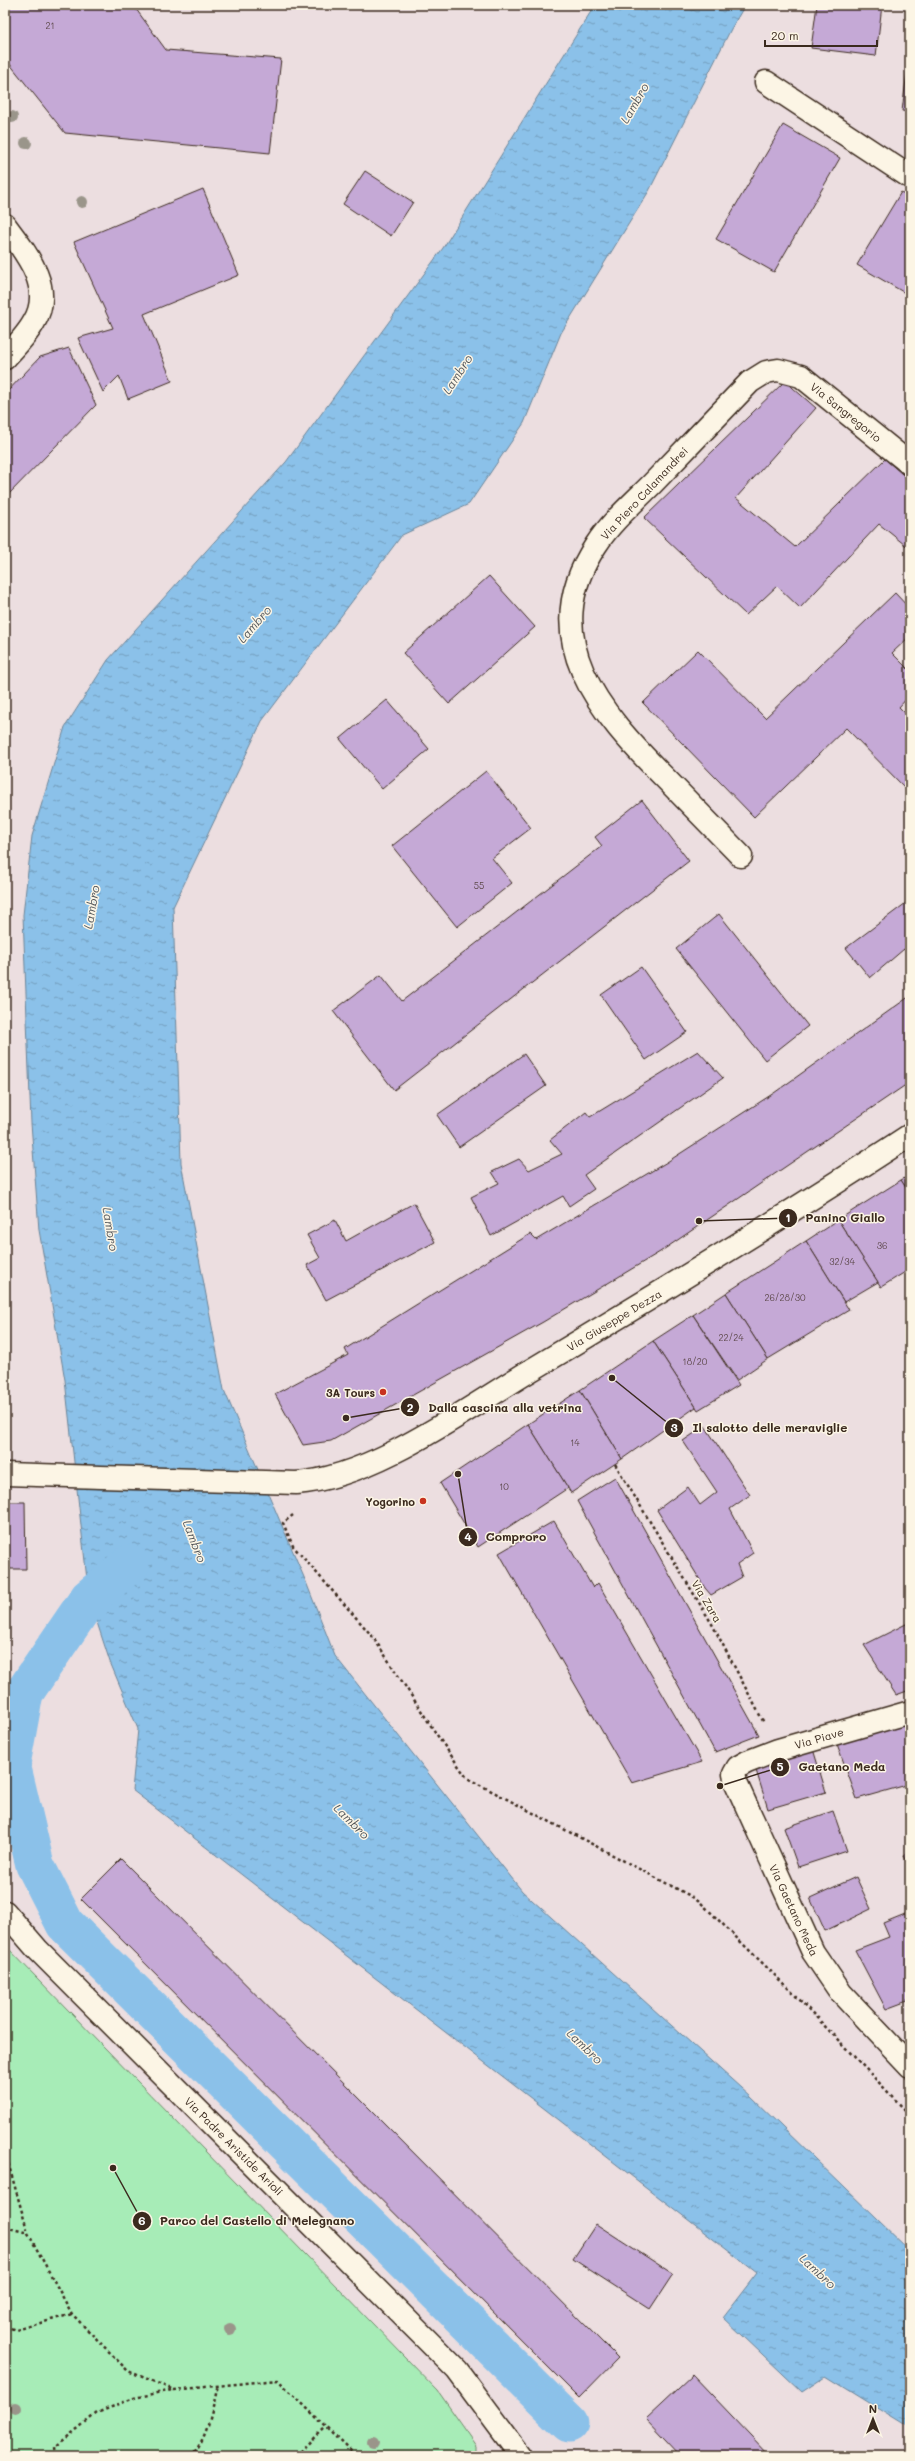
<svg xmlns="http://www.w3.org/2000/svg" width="915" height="2461" viewBox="0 0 915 2461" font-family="Mali,sans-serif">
<defs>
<pattern id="water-ripples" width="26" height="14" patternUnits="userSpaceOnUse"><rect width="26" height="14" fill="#8bc1e9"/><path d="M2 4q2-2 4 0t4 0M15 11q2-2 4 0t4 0" fill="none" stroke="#739dbc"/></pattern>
</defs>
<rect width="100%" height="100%" fill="#ecdee0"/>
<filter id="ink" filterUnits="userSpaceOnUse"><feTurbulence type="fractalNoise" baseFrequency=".025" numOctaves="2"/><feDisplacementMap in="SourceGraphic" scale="8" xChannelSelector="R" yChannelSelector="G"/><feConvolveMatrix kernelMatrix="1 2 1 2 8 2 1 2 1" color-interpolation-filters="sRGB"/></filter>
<g filter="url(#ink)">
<polygon fill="#a7ecb7" stroke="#718b6a" points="5,1945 438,2391 476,2445 476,2456 5,2456"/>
<polygon fill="url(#water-ripples)" stroke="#6b8598" points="595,5 745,5 731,29 649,191 561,333 524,423 469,504 402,535 262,721 173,907 181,1163 224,1390 306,1582 335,1656 522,1891 751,2097 910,2251 910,2428 826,2376 802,2392 723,2317 757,2273 132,1790 138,1729 110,1662 89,1598 65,1380 39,1230 31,1123 23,915 32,836 65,727 108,660 286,462 443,248"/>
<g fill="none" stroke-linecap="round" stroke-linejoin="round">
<polyline stroke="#8bc1e9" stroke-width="39" points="130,1564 89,1598 24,1693 11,1764 35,1865 65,1924 569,2423"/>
</g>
<g fill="#c5a9d6" stroke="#3b2a1e">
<polygon points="5,5 133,5 166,50 281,59 270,153 65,133 5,58"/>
<polygon points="817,5 882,5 876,56 811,48"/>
<polygon points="910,49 910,112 902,111"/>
<polygon points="783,125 840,158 774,272 716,239"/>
<polygon points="365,171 413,202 391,236 343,204"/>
<polygon points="203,189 239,275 144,314 172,381 128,399 119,376 103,392 78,338 113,328 74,242"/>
<polygon points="901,192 910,198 910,296 857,265"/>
<polygon points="69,348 96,405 5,498 5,394 40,357"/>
<polygon points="785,381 816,408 736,498 795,547 885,459 910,481 910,549 879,524 800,608 777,586 746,615 644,518"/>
<polygon points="489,576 535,627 449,704 403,653"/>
<polygon points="895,593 910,609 910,636 892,653 910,671 910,695 899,707 910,718 910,793 846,728 754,817 643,703 698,650 765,718"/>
<polygon points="387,700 429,749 382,789 340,739"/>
<polygon points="486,771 531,828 492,858 512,883 457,927 392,846"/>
<polygon points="642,800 689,861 394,1090 333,1011 381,975 402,1001 602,846 595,837"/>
<polygon points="910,900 910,956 904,949 870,978 846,948"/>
<polygon points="719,914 808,1026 765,1060 676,949"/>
<polygon points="641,967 687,1032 646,1060 601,995"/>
<polygon points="910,996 910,1082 660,1252 543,1322 331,1441 303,1445 275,1394 348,1355 345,1349 530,1234 536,1240 667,1162 774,1093"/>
<polygon points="698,1051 723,1078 584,1175 594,1189 569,1206 563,1196 491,1236 471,1197 499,1183 492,1172 519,1159 529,1170 562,1154 550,1140 586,1112 590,1117"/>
<polygon points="524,1054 546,1086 459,1147 437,1115"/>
<polygon points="910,1175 910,1194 901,1180"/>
<polygon points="901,1180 910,1194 910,1269 881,1287 838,1220"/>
<polygon points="414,1203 435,1242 326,1300 307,1265 320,1258 307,1235 335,1220 346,1241"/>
<polygon points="838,1220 878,1282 844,1302 806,1241"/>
<polygon points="806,1241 849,1310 768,1359 726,1293"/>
<polygon points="726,1293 768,1359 737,1380 693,1315"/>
<polygon points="693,1315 739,1385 698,1410 653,1341"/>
<polygon points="653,1341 696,1407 622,1459 580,1390"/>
<polygon points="580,1390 622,1459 571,1493 528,1424"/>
<polygon points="528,1424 568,1488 478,1547 440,1483"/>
<polygon points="705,1426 750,1495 730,1509 753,1553 737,1564 742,1577 711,1595 705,1588 657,1510 688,1487 700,1505 717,1492 683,1441"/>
<polygon points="615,1477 759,1735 715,1752 577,1501"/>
<polygon points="5,1502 25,1502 26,1569 5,1569"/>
<polygon points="554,1521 593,1588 598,1583 702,1762 632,1783 499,1553"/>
<polygon points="910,1622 910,1690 896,1695 864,1645"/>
<polygon points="910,1722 910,1784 857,1799 837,1744"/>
<polygon points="813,1749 826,1792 768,1809 755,1767"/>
<polygon points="833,1811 847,1851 798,1867 784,1828"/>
<polygon points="910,1852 910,1870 904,1855"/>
<polygon points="121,1859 618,2358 579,2398 81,1899"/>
<polygon points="856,1877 871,1909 825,1931 810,1898"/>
<polygon points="910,1912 910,2000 886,2009 855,1950 889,1937 883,1923"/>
<polygon points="596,2224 673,2274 650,2309 573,2259"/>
<polygon points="693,2375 770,2456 681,2456 646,2419"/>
</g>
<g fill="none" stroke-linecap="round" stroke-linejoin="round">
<defs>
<g id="minor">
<polyline points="766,82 910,177"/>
<path d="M5 225C25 252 55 287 34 322 27 335 15 347 5 358"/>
<path d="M741 856C716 830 690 804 665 778 600 713 534 638 596 545 611 522 632 504 651 485 684 451 717 416 750 382L766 372 778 370 801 376 910 464"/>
<path d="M5 1474 296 1483C375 1478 470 1406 538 1366 663 1291 788 1215 910 1135"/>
<polyline points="910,1712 778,1750 747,1762 738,1767 734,1774 736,1783 813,1952 841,1993 910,2066"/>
<polyline points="5,1912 37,1949 457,2370 521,2456"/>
</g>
</defs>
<use href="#minor" stroke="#3b2a1e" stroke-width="25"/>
<g stroke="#3b2a1e" stroke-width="2.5" stroke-dasharray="3 3" stroke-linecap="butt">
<polyline points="615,1464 712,1624 764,1723"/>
<polyline points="293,1515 283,1523 293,1546 373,1637 441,1741 467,1778 698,1900 794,1994 910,2115"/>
<polyline points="5,2152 28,2233 72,2314 128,2371 174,2390 278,2380 356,2456"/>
<polyline points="5,2227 28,2233"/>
<polyline points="5,2326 16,2330 72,2314"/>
<polyline points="56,2456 55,2447 97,2413 134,2398 172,2390"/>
<path d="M190 2456C207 2443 213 2406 218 2385"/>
<polyline points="296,2456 326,2427"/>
</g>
<use href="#minor" stroke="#fcf5e5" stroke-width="22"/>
</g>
<g fill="#9a958a">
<circle cx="12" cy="117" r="6"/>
<circle cx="26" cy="143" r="6"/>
<circle cx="82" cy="202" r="6"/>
<circle cx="230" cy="2329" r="6"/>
<circle cx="15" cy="2408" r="6"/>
<circle cx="374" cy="2442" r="6"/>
</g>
</g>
<g fill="#c8321e" stroke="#fcf5e5" stroke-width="1.5">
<circle cx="383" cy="1392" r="4"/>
<circle cx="423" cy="1501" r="4"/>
</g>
<g text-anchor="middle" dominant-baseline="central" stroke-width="3" stroke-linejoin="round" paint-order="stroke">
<g font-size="9" fill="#5e4a4c">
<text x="50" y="25">21</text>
<text x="479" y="885">55</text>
<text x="882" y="1245">36</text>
<text x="842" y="1261">32/34</text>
<text x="785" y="1297">26/28/30</text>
<text x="731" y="1337">22/24</text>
<text x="695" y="1361">18/20</text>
<text x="575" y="1442">14</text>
<text x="504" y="1486">10</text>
</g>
<g font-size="11" fill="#3b2a1e" stroke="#fcf5e5">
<text transform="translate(846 412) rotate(39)">Via Sangregorio</text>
<text transform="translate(644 493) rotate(-47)">Via Piero Calamandrei</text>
<text transform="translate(614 1320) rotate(-31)">Via Giuseppe Dezza</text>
<text transform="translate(707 1601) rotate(59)">Via Zara</text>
<text transform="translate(819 1738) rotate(-16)">Via Piave</text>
<text transform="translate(794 1910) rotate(65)">Via Gaetano Meda</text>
<text transform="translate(234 2146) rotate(45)">Via Padre Aristide Arioli</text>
</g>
<g font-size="11" font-weight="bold" fill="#3b2a1e" stroke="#fcf5e5" text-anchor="end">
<text x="375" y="1392">3A Tours</text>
<text x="415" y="1501">Yogorino</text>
</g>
<g font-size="12" font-style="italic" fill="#53575b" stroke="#fcf5e5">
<text transform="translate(634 103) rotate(-60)">Lambro</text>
<text transform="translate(457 374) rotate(-57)">Lambro</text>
<text transform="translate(254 624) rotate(-49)">Lambro</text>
<text transform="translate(91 907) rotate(-80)">Lambro</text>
<text transform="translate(111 1229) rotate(81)">Lambro</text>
<text transform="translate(195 1541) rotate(69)">Lambro</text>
<text transform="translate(352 1821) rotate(45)">Lambro</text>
<text transform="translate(585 2046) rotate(44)">Lambro</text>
<text transform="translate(818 2271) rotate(43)">Lambro</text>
</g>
</g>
<path fill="none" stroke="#3b2a1e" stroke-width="1.5" d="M699 1221L788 1218M346 1418L410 1407M612 1378L674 1428M458 1474L468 1537M720 1786L780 1767M113 2168L142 2221"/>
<g fill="#3b2a1e" stroke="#fcf5e5" stroke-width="1.5">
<circle cx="699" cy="1221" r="4"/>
<circle cx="346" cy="1418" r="4"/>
<circle cx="612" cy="1378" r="4"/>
<circle cx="458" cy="1474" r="4"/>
<circle cx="720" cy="1786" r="4"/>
<circle cx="113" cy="2168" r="4"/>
<circle cx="788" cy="1218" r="10"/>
<circle cx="410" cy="1407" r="10"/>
<circle cx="674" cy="1428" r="10"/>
<circle cx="468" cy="1537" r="10"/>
<circle cx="780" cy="1767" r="10"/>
<circle cx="142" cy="2221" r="10"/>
</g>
<g font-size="12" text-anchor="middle" font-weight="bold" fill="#fff">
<text x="788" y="1222">1</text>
<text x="410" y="1412">2</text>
<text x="674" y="1432">3</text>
<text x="468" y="1541">4</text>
<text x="780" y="1771">5</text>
<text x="142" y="2225">6</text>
</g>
<g font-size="12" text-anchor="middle" font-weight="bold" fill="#3b2a1e" stroke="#fcf5e5" stroke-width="3" stroke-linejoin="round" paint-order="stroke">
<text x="845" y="1222">Panino Giallo</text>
<text x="505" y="1412">Dalla cascina alla vetrina</text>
<text x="770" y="1432">Il salotto delle meraviglie</text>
<text x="516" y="1541">Comproro</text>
<text x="842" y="1771">Gaetano Meda</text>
<text x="257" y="2225">Parco del Castello di Melegnano</text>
</g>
<rect width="915" height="2461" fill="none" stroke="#fcf5e5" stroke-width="20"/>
<rect x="10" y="10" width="895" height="2441" fill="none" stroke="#3b2a1e" stroke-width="1.5" filter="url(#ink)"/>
<g transform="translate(873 2419)" stroke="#fcf5e5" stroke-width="3" paint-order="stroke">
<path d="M0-3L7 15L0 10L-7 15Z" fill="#3b2a1e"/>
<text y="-6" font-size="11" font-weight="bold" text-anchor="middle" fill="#3b2a1e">N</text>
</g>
<path d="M765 40v6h112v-6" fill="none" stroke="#3b2a1e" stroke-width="2"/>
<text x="771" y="40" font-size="12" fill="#3b2a1e" stroke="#fcf5e5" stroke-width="3" paint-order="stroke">20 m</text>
</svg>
